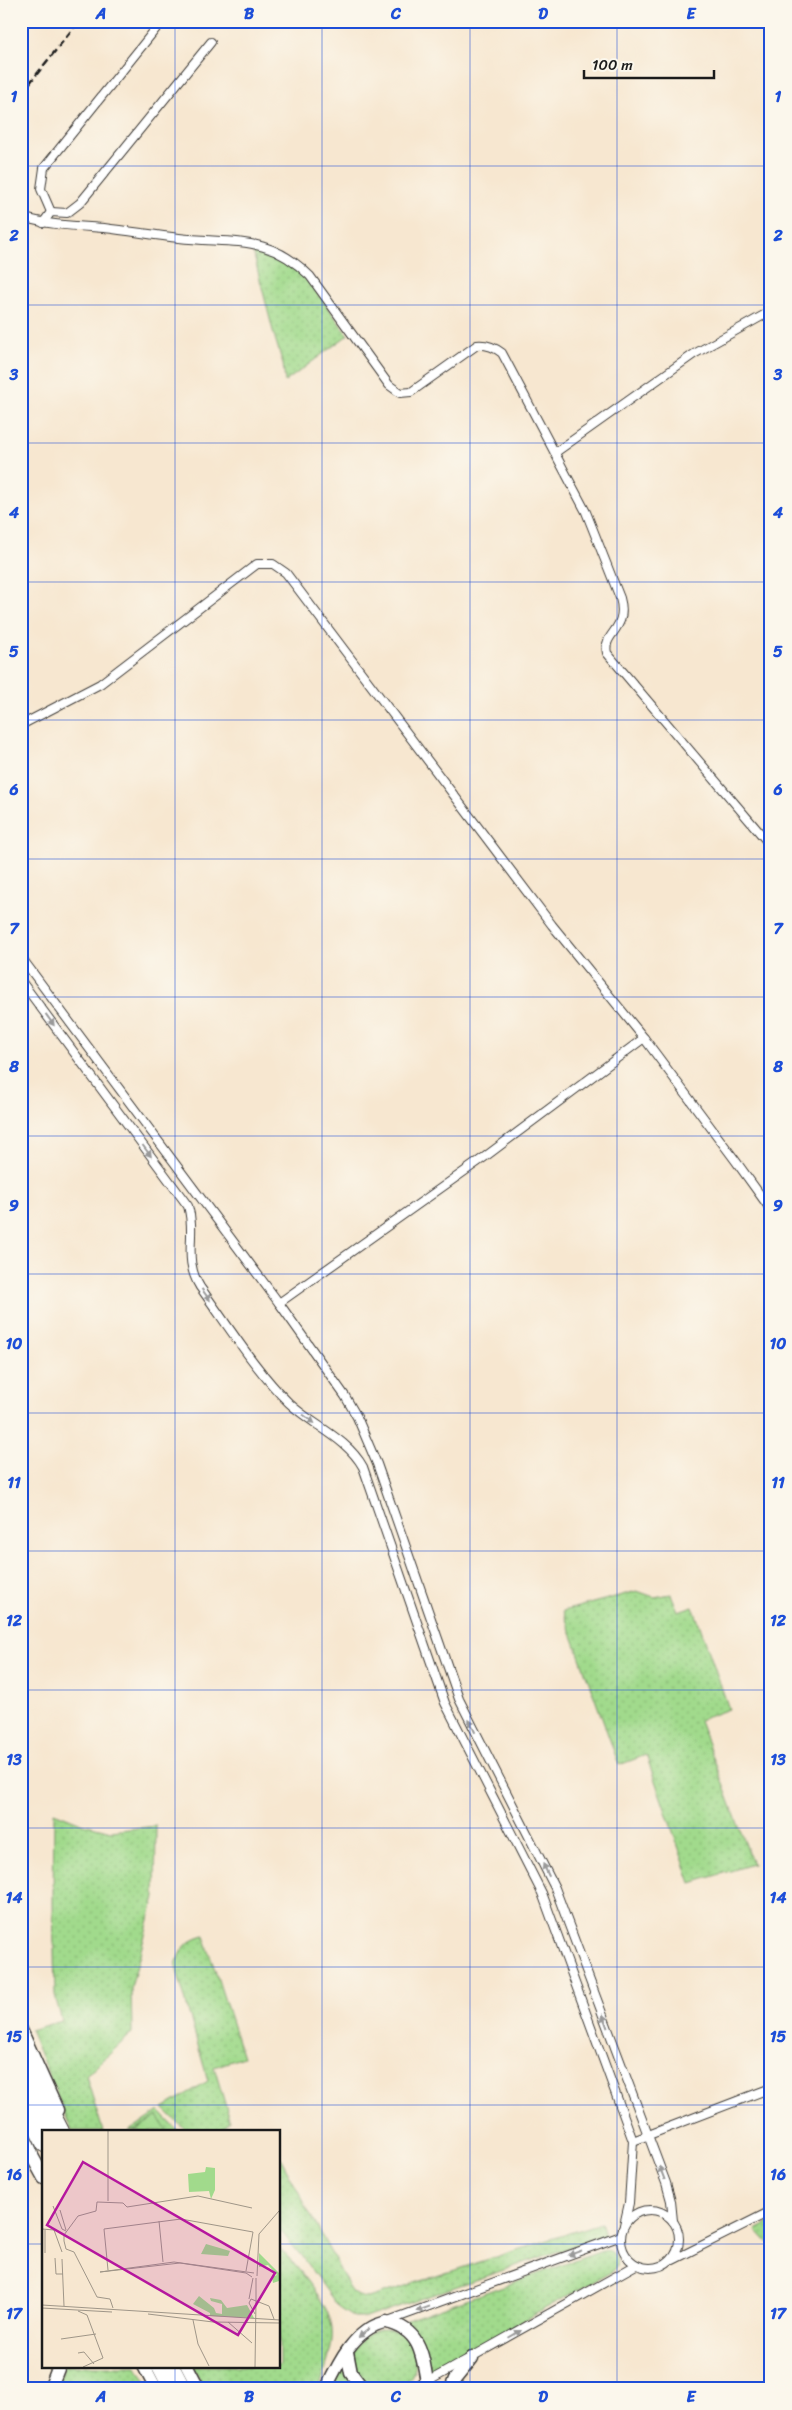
<svg xmlns="http://www.w3.org/2000/svg" width="792" height="2410" viewBox="0 0 792 2410" font-family="Sriracha,sans-serif">
<defs>
<pattern id="grass-dots" width="8" height="8" patternUnits="userSpaceOnUse" patternTransform="scale(1.25)"><rect width="8" height="8" fill="#a1da8c"/><path d="M2 2h.1M6 6h.1" fill="none" stroke="#8aba78" stroke-width="1.8" stroke-linecap="round"/></pattern>
</defs>
<rect width="100%" height="100%" fill="#fbf7ec"/>
<filter id="ink" filterUnits="userSpaceOnUse"><feTurbulence type="fractalNoise" baseFrequency=".02" numOctaves="2"/><feDisplacementMap in="SourceGraphic" scale="10" xChannelSelector="R" yChannelSelector="G"/><feConvolveMatrix kernelMatrix="1 2 1 2 8 2 1 2 1" color-interpolation-filters="sRGB"/></filter>
<filter id="wash" filterUnits="userSpaceOnUse"><feTurbulence type="fractalNoise" baseFrequency=".0096" numOctaves="4" result="noise"/><feDisplacementMap in="SourceGraphic" scale="20" xChannelSelector="R" yChannelSelector="G"/><feGaussianBlur stdDeviation="1.12" result="paint"/><feColorMatrix in="noise" values="0 0 0 0 0 0 0 0 0 0 0 0 0 0 0 0 0 1.4 0 .05"/><feComposite in="paint" operator="in"/></filter>
<g filter="url(#wash)">
<rect width="100%" height="100%" fill="#f7e7d0"/>
<g fill="url(#grass-dots)" stroke="#5e7b54">
<path d="M252 248C299 256 321 300 348 335L285 382 283 364 274 335Z"/>
<polygon points="637,1591 654,1597 671,1594 678,1611 693,1606 729,1709 699,1720 753,1864 691,1883 646,1755 619,1765 563,1611"/>
<polygon points="54,1812 84,1824 111,1831 156,1826 155,1897 131,1988 132,2033 86,2076 103,2131 72,2131 30,2030 62,2021 55,1996 53,1903"/>
<path d="M204 1936 243 2057 214 2067 230 2120 221 2131H187L163 2108 208 2081 176 1967C179 1949 187 1941 204 1936Z"/>
<polygon points="159,2111 178,2131 129,2131"/>
<path d="M279 2155 349 2287C354 2295 359 2297 368 2298L601 2223 605 2235 365 2318H354L340 2309 302 2257 279 2229Z"/>
<polygon points="771,2222 771,2246 756,2230"/>
<path d="M279 2247C295 2265 330 2303 332 2328 334 2348 325 2369 319 2389H205L192 2366H279Z"/>
<path d="M602 2251 612 2252C618 2258 618 2264 613 2271L434 2370 430 2369 405 2324 407 2320Z"/>
<circle cx="385" cy="2360" r="31"/>
<polygon points="64,2366 137,2366 150,2389 55,2389"/>
<polygon points="343,2366 356,2389 332,2389"/>
</g>
<polygon fill="#a1da8c" stroke="#5e7b54" points="157,2116 167,2131 134,2131"/>
</g>
<g filter="url(#ink)">
<g fill="none" stroke-linecap="round" stroke-linejoin="round">
<defs>
<g id="minor">
<polyline points="51,212 41,189 44,168 162,21"/>
<path d="M21 217C48 225 76 226 104 228 129 231 154 235 179 238 233 244 268 234 310 276L389 385 400 393 411 392 477 345C487 344 494 347 502 353L586 512 620 598C629 630 602 633 607 653L771 846"/>
<polyline points="43,223 51,212 67,213 80,203 211,42"/>
<polyline points="556,452 694,354 771,311"/>
<polyline points="21,725 100,684 257,564 273,564 286,573 552,925 644,1038 735,1160 771,1210"/>
<polyline points="21,957 279,1303 345,1396 357,1417 377,1464 459,1699 555,1888 666,2183 671,2201 673,2221"/>
<path d="M21 981 188 1206C197 1235 182 1258 200 1287 227 1324 256 1371 289 1403 312 1425 347 1438 363 1467L445 1703 542 1893 633 2141 629 2203 624 2225"/>
<polyline points="279,1303 486,1156 644,1038"/>
<polyline points="633,2141 771,2088"/>
<circle cx="650" cy="2239" r="29"/>
<polyline points="673,2260 771,2211"/>
<polyline points="388,2321 621,2236"/>
<polyline points="427,2382 636,2265"/>
</g>
<g id="secondary">
<path d="M326 2389C338 2363 355 2328 386 2322"/>
<polyline points="416,2389 427,2382"/>
</g>
<g id="primary">
<polyline points="21,2030 57,2110"/>
<polyline points="27,2147 44,2178"/>
<path d="M386 2322C422 2329 423 2358 428 2389"/>
<polyline points="347,2352 351,2373 363,2389"/>
<polyline points="144,2366 156,2389"/>
<polyline points="187,2366 199,2389"/>
<polyline points="50,2389 59,2366"/>
<polyline points="451,2389 455,2379 472,2358"/>
</g>
<g id="trunk">
<polyline points="21,2051 62,2131"/>
<polyline points="21,2074 49,2131"/>
<polyline points="21,2099 44,2145"/>
<polyline points="21,2132 31,2154"/>
<polyline points="159,2366 171,2389"/>
<polyline points="172,2366 184,2389"/>
</g>
</defs>
<use href="#minor" stroke="#3d3a37" stroke-width="10"/>
<use href="#secondary" stroke="#3d3a37" stroke-width="14"/>
<use href="#primary" stroke="#3d3a37" stroke-width="15"/>
<use href="#trunk" stroke="#3d3a37" stroke-width="16"/>
<use href="#minor" stroke="#fff" stroke-width="8"/>
<use href="#secondary" stroke="#fff" stroke-width="11"/>
<use href="#primary" stroke="#fff" stroke-width="12"/>
<use href="#trunk" stroke="#fff" stroke-width="14"/>
<polyline stroke="#1c1c1c" stroke-width="2.5" stroke-dasharray="8 4" stroke-linecap="butt" points="21,94 79,21"/>
</g>
<defs><path id="oneway-solid" d="M-6-.8H1V-3.2L6.5 0L1 3.2V.8H-6Z" transform="scale(1.25)"/></defs>
<g fill="#999">
<use href="#oneway-solid" transform="translate(50 1020) rotate(54)"/>
<use href="#oneway-solid" transform="translate(147 1151) rotate(53)"/>
<use href="#oneway-solid" transform="translate(206 1295) rotate(54)"/>
<use href="#oneway-solid" transform="translate(309 1419) rotate(37)"/>
<use href="#oneway-solid" transform="translate(472 1726) rotate(-116)"/>
<use href="#oneway-solid" transform="translate(546 1870) rotate(-115)"/>
<use href="#oneway-solid" transform="translate(605 2021) rotate(-110)"/>
<use href="#oneway-solid" transform="translate(662 2173) rotate(-111)"/>
<use href="#oneway-solid" transform="translate(575 2253) rotate(160)"/>
<use href="#oneway-solid" transform="translate(423 2309) rotate(160)"/>
<use href="#oneway-solid" transform="translate(364 2333) rotate(141)"/>
<use href="#oneway-solid" transform="translate(515 2334) rotate(-30)"/>
</g>
</g>
<path fill="none" stroke="#1d4ed8" stroke-width="1" stroke-opacity="0.55" d="M175 21V2131M322 21V2389M470 21V2389M617 21V2389M21 166H771M21 305H771M21 443H771M21 582H771M21 720H771M21 859H771M21 997H771M21 1136H771M21 1274H771M21 1413H771M21 1551H771M21 1690H771M21 1828H771M21 1967H771M21 2105H771M21 2244H44M279 2244H771M175 2366V2389"/>
<g transform="translate(42 2130)">
<rect width="238" height="238" fill="#f7e7d0"/>
<path d="M164 37 173 38V60L169 69 167 61 147 62 146 44 163 42ZM164 114 188 121 186 126 159 124ZM217 123 237 143V151L231 153 230 147 235 145 226 135 217 137ZM157 166 172 178 174 183 180 184V174L169 171 168 168 179 170 185 178 205 175 212 188 168 186V183L151 174Z" fill="#a1da8c"/>
<path fill="none" stroke="#9f9688" stroke-width="1" d="M66 71V0M11 76 20 99 24 101M18 80 24 100M117 91 121 132M0 99 12 100 20 122M3 123V100M13 128 14 144H21M20 129 22 176M66 140 62 99 139 89 211 102 204 141M215 146 217 104 237 81M210 147 204 143 138 133 58 142 132 132 212 143M207 169 211 148M214 170V148M0 175 238 190M0 178 70 182M71 178 68 169 55 167 32 122 24 119 22 111V105L36 86 54 81 55 72 81 73 85 77 156 66 210 78M36 181 45 185 61 228 41 237M106 184 171 192 238 193M213 184 207 173 209 169 227 176 232 189M151 190 156 214 167 236M186 192 210 213M19 209 54 204M36 223 42 222 52 234M213 237 214 170"/>
<path fill="#b5179e" fill-opacity="0.15" stroke="#b5179e" stroke-width="2.5" d="M41 32 233 143 196 205 5 95Z"/>
<rect width="238" height="238" fill="none" stroke="#1c1c1c" stroke-width="2.5"/>
</g>
<rect width="792" height="2410" fill="none" stroke="#fbf7ec" stroke-width="55"/>
<path d="M584 70v8h130v-8" fill="none" stroke="#1c1c1c" stroke-width="2.5"/>
<text x="592" y="70" font-size="15" fill="#1c1c1c" stroke="#fbf7ec" stroke-width="4" paint-order="stroke">100 m</text>
<rect x="28" y="28" width="736" height="2354" fill="none" stroke="#1d4ed8" stroke-width="2"/>
<g font-size="16" text-anchor="middle" font-weight="bold" fill="#1d4ed8">
<text x="101" y="19">A</text>
<text x="249" y="19">B</text>
<text x="396" y="19">C</text>
<text x="543" y="19">D</text>
<text x="691" y="19">E</text>
<text x="14" y="102">1</text>
<text x="778" y="102">1</text>
<text x="14" y="241">2</text>
<text x="778" y="241">2</text>
<text x="14" y="380">3</text>
<text x="778" y="380">3</text>
<text x="14" y="518">4</text>
<text x="778" y="518">4</text>
<text x="14" y="657">5</text>
<text x="778" y="657">5</text>
<text x="14" y="795">6</text>
<text x="778" y="795">6</text>
<text x="14" y="934">7</text>
<text x="778" y="934">7</text>
<text x="14" y="1072">8</text>
<text x="778" y="1072">8</text>
<text x="14" y="1211">9</text>
<text x="778" y="1211">9</text>
<text x="14" y="1349">10</text>
<text x="778" y="1349">10</text>
<text x="14" y="1488">11</text>
<text x="778" y="1488">11</text>
<text x="14" y="1626">12</text>
<text x="778" y="1626">12</text>
<text x="14" y="1765">13</text>
<text x="778" y="1765">13</text>
<text x="14" y="1903">14</text>
<text x="778" y="1903">14</text>
<text x="14" y="2042">15</text>
<text x="778" y="2042">15</text>
<text x="14" y="2180">16</text>
<text x="778" y="2180">16</text>
<text x="14" y="2319">17</text>
<text x="778" y="2319">17</text>
<text x="101" y="2402">A</text>
<text x="249" y="2402">B</text>
<text x="396" y="2402">C</text>
<text x="543" y="2402">D</text>
<text x="691" y="2402">E</text>
</g>
</svg>
